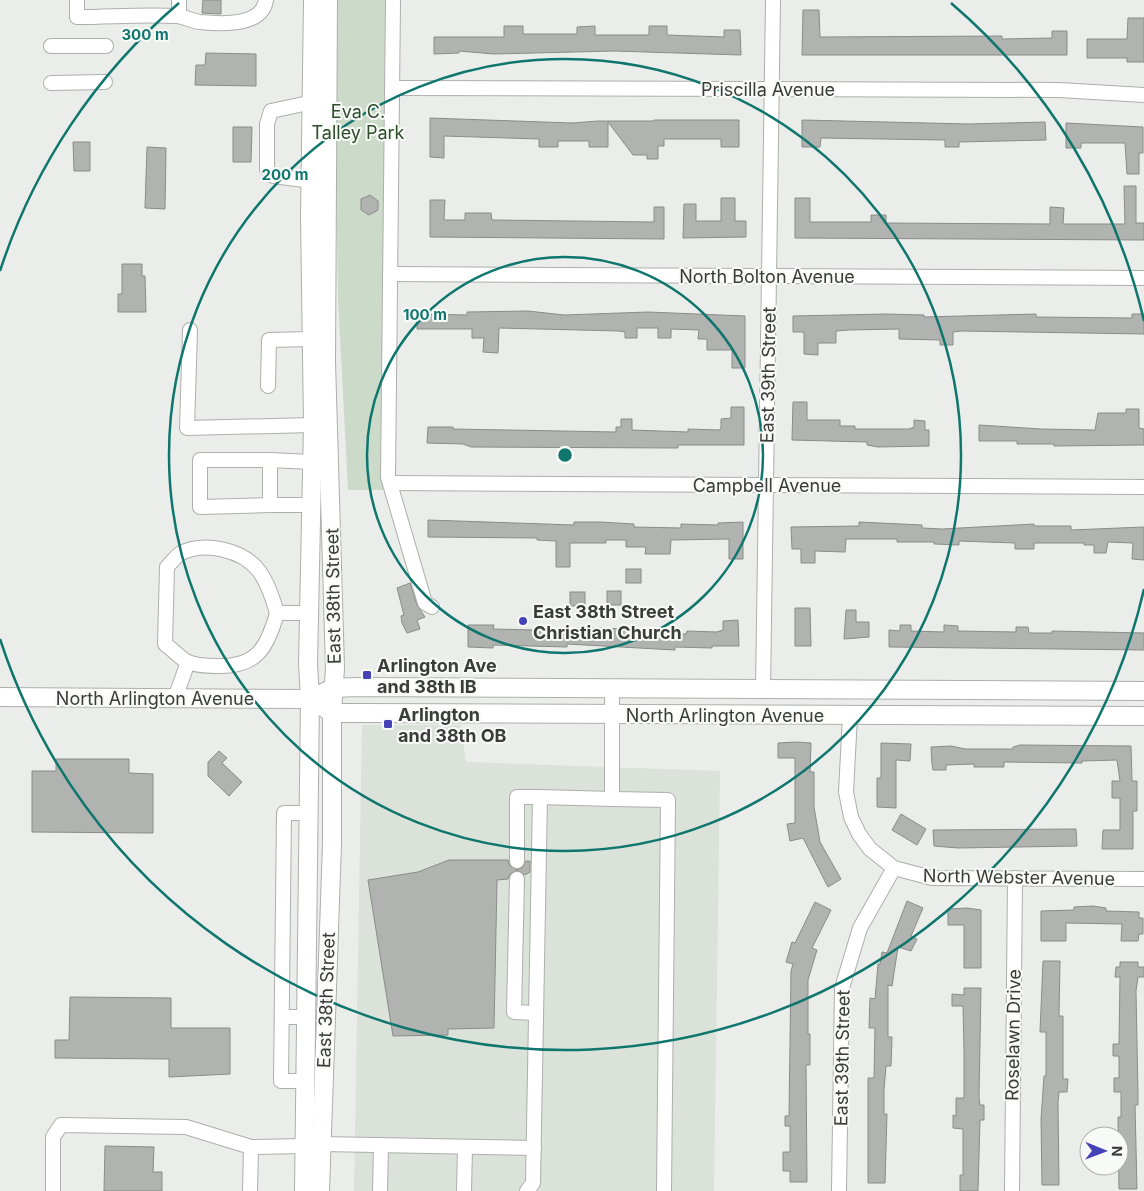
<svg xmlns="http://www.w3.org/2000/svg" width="1144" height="1191" viewBox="0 0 1144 1191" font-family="Inter,sans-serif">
<rect width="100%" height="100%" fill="#ebedea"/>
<polygon fill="#dae2d9" points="362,725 461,725 466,762 720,771 714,1191 354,1191"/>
<polygon fill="#ccdac9" points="333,0 385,0 383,490 348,490 338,299"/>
<g fill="#b1b3b1" stroke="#8a8c89">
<polygon points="203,0 221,0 221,14 202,13"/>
<polygon points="803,10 819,10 820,37 1002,36 1002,39 1052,38 1052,31 1067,31 1067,55 802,55"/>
<polygon points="1128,18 1144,18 1144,62 1127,62 1127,58 1087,58 1087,39 1127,39"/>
<polygon points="504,26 523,26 523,34 577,34 577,27 595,26 595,35 649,35 649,26 667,26 667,35 724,37 724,30 740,30 741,55 614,51 494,54 459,51 459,53 434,54 434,37 504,37"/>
<polygon points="206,53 256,54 256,86 195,85 196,65 205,65"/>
<polygon points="430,118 572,123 598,121 654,121 654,120 739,120 739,147 721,147 721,139 664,139 664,146 658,146 658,159 647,159 647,155 633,155 608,122 608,147 589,147 589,141 558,141 558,147 539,147 539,139 444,136 444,158 430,157"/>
<polygon points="802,120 969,124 1045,122 1046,140 959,142 959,147 945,147 945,140 821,138 820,147 802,147"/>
<polygon points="1066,123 1143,127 1143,153 1139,153 1139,174 1127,174 1125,143 1081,143 1081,148 1066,148"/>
<polygon points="233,127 252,127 251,162 233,162"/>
<polygon points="73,142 90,142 90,171 74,171"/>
<polygon points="147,147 166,148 165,209 145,208"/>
<polygon points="1124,186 1136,186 1136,223 1144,223 1144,240 795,238 795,198 810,198 810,222 871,222 871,215 886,215 886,223 1050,224 1050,207 1064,208 1063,224 1125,224"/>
<polygon points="370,195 378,201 378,210 369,215 361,210 361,199"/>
<polygon points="721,198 735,198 735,221 746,221 746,237 683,238 684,204 696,204 696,221 721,221"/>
<polygon points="430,200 445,200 444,220 465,220 465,213 491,213 492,220 654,222 654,207 664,207 664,239 430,237"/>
<polygon points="122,264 142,264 142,276 145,276 146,312 118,312 118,294 122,294"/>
<polygon points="528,311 564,315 648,312 745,316 745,368 732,368 732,350 707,350 707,339 698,339 699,330 671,329 671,338 658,338 658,328 637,328 637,338 625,338 625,332 619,331 499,328 498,353 483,352 484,338 472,338 472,329 417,329 417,314 467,315 467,312"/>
<polygon points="886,314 924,315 924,317 1036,314 1036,317 1132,318 1132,314 1144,314 1144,334 961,331 953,332 953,345 940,345 940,340 899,339 899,329 849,330 836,331 836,343 818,343 818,355 804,354 804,332 793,332 793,316"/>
<polygon points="793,402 807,402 807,420 840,420 840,426 855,426 855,429 909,429 914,427 914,420 925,421 925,430 929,430 929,446 878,447 867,445 867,442 792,440"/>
<polygon points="731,407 744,407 744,445 678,445 678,448 471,447 463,444 427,443 428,427 453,427 453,429 616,432 616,427 621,427 621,419 632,419 632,430 688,432 688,429 719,430 721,428 721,419 731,418"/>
<polygon points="1126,409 1139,409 1139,428 1144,429 1144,445 1054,446 1054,444 1017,444 1017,441 979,441 979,425 1041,429 1095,430 1098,413 1126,413"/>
<polygon points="428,520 574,525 574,522 600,522 634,524 634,527 681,528 681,524 718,525 718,523 743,522 743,559 729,559 729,539 671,540 670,554 645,554 646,547 626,547 626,540 606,540 606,543 570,543 570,567 556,567 556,541 537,540 537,538 428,537"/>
<polygon points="859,522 922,525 922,528 942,529 1034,524 1034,526 1071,526 1071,530 1144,527 1144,560 1132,559 1133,543 1108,542 1106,553 1094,553 1094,545 1084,545 1084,543 1034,543 1034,549 1015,549 1015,543 959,541 959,545 934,544 934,542 897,542 897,539 846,539 845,552 815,551 815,563 801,563 801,549 792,549 791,527 859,526"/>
<rect x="626" y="569" width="15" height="14"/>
<polygon points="410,583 417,605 425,617 417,620 420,629 407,633 402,623 401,616 404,615 397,588"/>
<rect x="607" y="591" width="14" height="14"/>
<rect x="570" y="592" width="15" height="14"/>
<polygon points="795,608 810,608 811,646 795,646"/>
<polygon points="846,610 856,610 856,622 869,622 869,637 844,639"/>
<polygon points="738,620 739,646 712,646 712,648 675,647 675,650 567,644 567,647 493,645 493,648 468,647 468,625 494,625 493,629 578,631 578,628 603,628 639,630 639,633 686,634 687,631 717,632 723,630 723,621"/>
<polygon points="900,625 911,625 911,631 944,632 944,625 958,626 958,631 1016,632 1016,627 1028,627 1029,633 1052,633 1052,631 1144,633 1144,650 889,647 889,630 900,631"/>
<polygon points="797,742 811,743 810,772 814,772 814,807 820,842 841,879 828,887 803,838 790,841 787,824 795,823 795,758 778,758 778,743"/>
<polygon points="881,743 911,744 910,761 896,760 896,808 877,807 877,778 881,778"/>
<polygon points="1020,745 1131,746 1132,781 1137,781 1137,811 1133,811 1133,849 1102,849 1103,830 1120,830 1120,798 1112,798 1112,781 1120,781 1117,760 1082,761 1082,763 1004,762 1004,767 974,767 974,764 946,765 946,770 933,770 932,764 931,747 951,746 965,749 1013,749 1013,747"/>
<polygon points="219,751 227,758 222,763 242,782 229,796 208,776 208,762"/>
<polygon points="56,759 129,759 129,773 153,774 153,833 32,832 32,771 56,771"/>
<polygon points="901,814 926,829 917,845 892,830"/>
<polygon points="1076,829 1077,846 958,848 934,846 933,830"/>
<polygon points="449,860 508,860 510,866 517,870 522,868 526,861 530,861 530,872 525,875 517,870 510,874 508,879 497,880 494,1028 448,1029 448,1035 393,1036 368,880 418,872"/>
<polygon points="907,901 923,908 911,936 917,939 911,951 898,947 892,986 888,985 888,1037 892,1037 891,1066 886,1066 884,1090 884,1114 887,1114 885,1183 868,1183 868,1078 874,1078 875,1028 869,1028 870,998 875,999 878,964 880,964 882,952 887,953"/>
<polygon points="815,902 831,910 812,948 817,950 808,980 808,1034 810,1034 810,1065 806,1065 807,1182 790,1182 790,1171 783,1171 783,1152 790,1152 790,1126 785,1126 785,1116 789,1116 791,971 793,964 786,962 792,942 795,943"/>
<polygon points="1093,906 1106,908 1106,911 1139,912 1139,918 1143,918 1143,934 1139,934 1138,941 1121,941 1122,924 1066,923 1066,941 1041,941 1041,911 1074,910 1074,907"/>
<polygon points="967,908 981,910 981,968 964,968 964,925 948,925 948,909"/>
<polygon points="1043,961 1060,961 1059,1016 1063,1016 1063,1079 1068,1079 1067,1092 1059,1092 1058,1102 1059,1185 1042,1185 1041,1119 1044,1076 1046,1076 1046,1032 1040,1032"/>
<polygon points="1120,962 1138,962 1138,967 1144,967 1144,977 1138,977 1136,991 1138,1094 1138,1105 1135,1105 1137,1189 1119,1189 1118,1117 1121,1117 1121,1092 1114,1092 1114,1078 1119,1078 1119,1056 1113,1056 1113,1044 1119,1044 1120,977 1115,977 1116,967 1120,967"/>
<polygon points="964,988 981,988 979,1098 980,1105 984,1105 984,1120 980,1120 978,1191 960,1191 960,1175 963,1175 963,1129 953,1128 953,1115 956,1116 956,1098 964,1098 964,1052 963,1006 952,1006 952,994 964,995"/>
<polygon points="70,997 171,998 171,1028 230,1028 230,1074 169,1077 169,1059 55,1058 55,1040 69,1040"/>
<polygon points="105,1146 154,1147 153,1172 162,1172 162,1191 104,1191"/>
</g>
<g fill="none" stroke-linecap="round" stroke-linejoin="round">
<defs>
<g id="minor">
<path d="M77 0V17C110 17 144 14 177 16 185 17 192 21 200 22 220 24 262 27 266 0"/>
<polyline points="393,0 388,477 425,603 432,607"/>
<polyline points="179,16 179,0"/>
<polyline points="51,46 106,46"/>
<polyline points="51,83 105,82"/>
<polyline points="392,88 1059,90 1144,95"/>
<polyline points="312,181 273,176 267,169 267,124 271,111 313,102"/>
<polyline points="390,274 1144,278"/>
<polyline points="190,330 187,428 313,425"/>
<polyline points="268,386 269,340 312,339"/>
<polyline points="390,483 1144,487"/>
<polyline points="270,505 200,507 200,460 270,460"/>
<polyline points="311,505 270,505 270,460 312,462"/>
<path d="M277 613C267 649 256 667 217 666 208 666 195 666 186 661 179 657 172 649 165 644L167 567C171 563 176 556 181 553 205 541 243 550 259 571 268 583 273 599 277 613H309"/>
<polyline points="763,690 773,0"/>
<polyline points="175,698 188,662"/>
<polyline points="850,716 846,792 851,817 859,834 870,849 894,868 932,878 1144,879"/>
<polyline points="612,799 668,800 664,1191"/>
<polyline points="517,861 517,797 540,797"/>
<polyline points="517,879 514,1012 536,1013"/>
<polyline points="282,1017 305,1017"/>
<polyline points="304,1081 281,1081 284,813 308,813"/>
<polyline points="321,1144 534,1148"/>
<polyline points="53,1191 53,1137 61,1125 186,1127 251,1147"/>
<polyline points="250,1191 251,1147 305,1146"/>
<polyline points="380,1191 381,1145"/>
<polyline points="464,1191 465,1147"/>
<polyline points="527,1191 533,1183 540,797 612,799 612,690"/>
<polyline points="839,1191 842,988 860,928 894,868"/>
<polyline points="1012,1191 1015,878"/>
</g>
<g id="major">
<polyline points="0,697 310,699 333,688 357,687 1144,691"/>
<polyline points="323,707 332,713 358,713 1144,716"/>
<polyline points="304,1191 310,699 308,664 313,425 310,216 313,0"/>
<polyline points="320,1191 332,843 332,713 335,668 326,362 328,0"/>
</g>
</defs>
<use href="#minor" stroke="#adafac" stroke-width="16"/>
<use href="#major" stroke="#adafac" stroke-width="20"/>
<use href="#minor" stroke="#fff" stroke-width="14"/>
<use href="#major" stroke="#fff" stroke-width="18"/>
</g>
<g fill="none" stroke="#0f766e" stroke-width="2.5">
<circle cx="565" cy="455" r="198"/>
<circle cx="565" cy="455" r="396"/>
<path d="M1144 589A594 594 0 0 1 0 639M0 271A594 594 0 0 1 179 3M951 3A594 594 0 0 1 1144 321"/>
</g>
<g fill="#4541b7" stroke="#f8faf8" stroke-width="2">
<circle cx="523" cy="621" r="5"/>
<rect x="362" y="670" width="10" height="10" rx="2.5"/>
<rect x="383" y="719" width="10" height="10" rx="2.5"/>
</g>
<g text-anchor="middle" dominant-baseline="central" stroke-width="4" stroke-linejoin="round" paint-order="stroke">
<g font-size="18" fill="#3a3b3a" stroke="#f8faf8">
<text x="768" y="89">Priscilla Avenue</text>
<text x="767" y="276">North Bolton Avenue</text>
<text transform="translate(768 375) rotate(-89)">East 39th Street</text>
<text x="767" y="485">Campbell Avenue</text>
<text transform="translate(333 596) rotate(-91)">East 38th Street</text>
<text x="155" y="698">North Arlington Avenue</text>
<text x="725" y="715">North Arlington Avenue</text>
<text transform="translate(1019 877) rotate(1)">North Webster Avenue</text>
<text transform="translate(326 1000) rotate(-88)">East 38th Street</text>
<text transform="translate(1013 1035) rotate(-89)">Roselawn Drive</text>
<text transform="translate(842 1058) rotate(-89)">East 39th Street</text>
</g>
<g font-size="18" fill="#2d4c28" stroke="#f8faf8">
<text x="358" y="111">Eva C.<tspan x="358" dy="21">Talley Park</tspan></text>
</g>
<g font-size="18" font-weight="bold" fill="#3a3b3a" stroke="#f8faf8" text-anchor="start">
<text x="533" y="611">East 38th Street<tspan x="533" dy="21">Christian Church</tspan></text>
<text x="377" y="665">Arlington Ave<tspan x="377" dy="21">and 38th IB</tspan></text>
<text x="398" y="714">Arlington<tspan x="398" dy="21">and 38th OB</tspan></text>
</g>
</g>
<circle cx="565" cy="455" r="8" fill="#0f766e" stroke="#f8faf8" stroke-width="2.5"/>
<g font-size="15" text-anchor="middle" font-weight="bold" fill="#0f766e" stroke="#f8faf8" stroke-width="4" stroke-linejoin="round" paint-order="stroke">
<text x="145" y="40">300 m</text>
<text x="285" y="180">200 m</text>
<text x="425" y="320">100 m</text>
</g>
<g transform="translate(1104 1151) rotate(91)"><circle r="24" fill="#f8faf8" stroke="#acaeac"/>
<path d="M0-4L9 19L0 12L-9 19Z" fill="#4541b7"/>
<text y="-8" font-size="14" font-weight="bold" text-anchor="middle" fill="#3a3b3a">N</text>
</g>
</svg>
